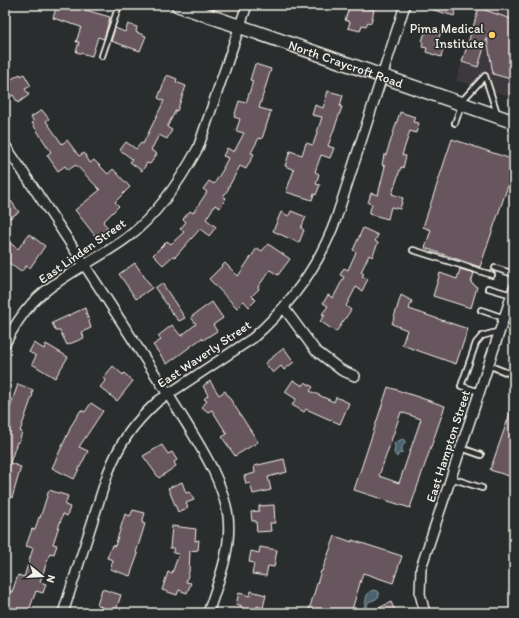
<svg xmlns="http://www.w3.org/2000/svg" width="519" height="618" viewBox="0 0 519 618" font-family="Itim,sans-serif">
<rect width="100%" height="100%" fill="#2a2d2e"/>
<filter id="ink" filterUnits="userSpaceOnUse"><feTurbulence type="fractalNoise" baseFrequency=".025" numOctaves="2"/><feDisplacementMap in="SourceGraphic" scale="8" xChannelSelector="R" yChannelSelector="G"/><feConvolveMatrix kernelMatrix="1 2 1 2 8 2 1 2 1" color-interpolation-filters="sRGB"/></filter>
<g filter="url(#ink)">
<polygon fill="#3d393c" points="480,5 514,5 514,97 456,81"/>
<g fill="#4b636f" stroke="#8f9c9f">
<polygon points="403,439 405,441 405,443 402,447 402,453 398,454 397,457 394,453 395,446 394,443"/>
<path d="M374 590 379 592V596L376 599 368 602 366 610 363 613H360C362 610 365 607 365 604 367 596 366 592 374 590Z"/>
</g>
<g fill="#68565e" stroke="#f4f1e8" fill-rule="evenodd">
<polygon points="57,5 66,8 66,5 76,5 75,7 110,17 104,39 98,37 92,56 76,52 79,42 76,42 81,27 53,18"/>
<polygon points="350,5 358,5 374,10 371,23 368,22 366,26 362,25 360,31 348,28 350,22 345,20"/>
<polygon points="425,5 457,5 454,16 424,7"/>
<polygon points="479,8 514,20 514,80 493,74 487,38 478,67 462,62"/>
<polygon points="128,24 137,27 136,32 146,36 140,51 111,41 115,28 125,32"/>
<polygon points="427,27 441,32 436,45 444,47 441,57 426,52 427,48 422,47 423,43 422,41"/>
<polygon points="255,64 271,69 259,108 271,111 262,139 259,138 251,153 254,154 246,169 240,166 228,188 229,188 223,197 226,198 220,208 215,205 206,219 216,227 209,236 200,229 175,257 173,256 163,265 153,255 167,241 171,244 184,232 180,229 186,222 183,219 190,211 193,213 207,192 203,189 209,181 214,184 224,168 223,168 228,158 223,156 227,148 234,152 244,133 236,131 240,119 234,117 239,101 246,103 253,81 250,80"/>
<polygon points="20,74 21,76 24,74 31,86 25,89 29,95 18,103 13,95 5,101 5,83"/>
<polygon points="167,75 177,79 176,82 186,86 177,111 176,110 167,127 172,130 167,139 159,135 151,150 157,154 150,164 147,163 142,171 130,162 132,159 120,150 126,142 136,149 141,143 143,144 164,101 158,98"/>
<polygon points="328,91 343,95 340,107 342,107 328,146 334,148 330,158 321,155 315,172 319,174 316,184 320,185 316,195 314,194 312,200 286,192 294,170 285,166 290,151 302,155 306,143 313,145 322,117 312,115 315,105 323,108"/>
<polygon points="42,110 49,119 46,121 62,144 67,140 79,156 84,153 90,163 94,160 108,174 113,169 130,187 115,202 119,206 103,222 108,228 96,237 75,210 100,190 76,165 68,170 65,166 58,171 47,155 51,152 32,123 34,122 31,117"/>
<polygon points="400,112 415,117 413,122 419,123 416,133 410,131 402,155 406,156 403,168 401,167 392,194 403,198 400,209 391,207 388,219 369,214 372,204 368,203 371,193 378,195 385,166 382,165 384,155 386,155"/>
<polygon points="452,139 514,160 514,168 480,267 425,248 431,230 423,227"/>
<polygon points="11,201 19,212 5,221 5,205"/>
<polygon points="291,211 306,217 301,228 304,230 299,243 273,231 281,212 289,216"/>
<polygon points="363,228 378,235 375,241 378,243 372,257 369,255 361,272 364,274 362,276 368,279 362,291 356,287 346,306 351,310 336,332 320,321 325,315 322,314 328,306 323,303 328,295 333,298 344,277 340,275 344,268 348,270 356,252 353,250"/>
<polygon points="29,234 45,246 30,268 26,266 21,272 5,260 5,249 10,243 18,249"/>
<polygon points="268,244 290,259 278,275 270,270 258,287 259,289 252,296 256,300 249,307 244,301 237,308 209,279 225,263 238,276 257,248 262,251"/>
<polygon points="135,263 152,288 136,299 119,274"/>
<polygon points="460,269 474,273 471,283 477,287 471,308 433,296 440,273 457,279"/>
<polygon points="162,283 185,318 179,321 167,307 168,306 155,288"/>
<polygon points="401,295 412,301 409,309 468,329 456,364 402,345 407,330 392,324"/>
<polygon points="212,302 223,318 213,325 217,331 203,340 202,338 167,364 153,345 161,340 158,336 172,325 181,336 196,324 191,317"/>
<polygon points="85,308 91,328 82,332 84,338 67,345 60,331 56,331 52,323"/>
<polygon points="34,343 44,349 46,344 68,357 55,378 32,364 36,356 29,352"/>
<polygon points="284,348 294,362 284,370 281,366 273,373 265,363"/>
<polygon points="113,366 123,375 124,373 133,381 117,401 100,387 106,380 103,378"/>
<polygon points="293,380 303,386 305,382 313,387 310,391 334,402 336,397 349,403 340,424 306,409 304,412 292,405 296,399 285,392"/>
<polygon points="210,381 219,395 225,391 258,442 235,456 222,437 227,434 212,410 208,412 202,407 207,401 204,399 208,395 203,386"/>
<polygon points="18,384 33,390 32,394 33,394 20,431 22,432 19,442 17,442 10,463 21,467 12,498 5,496 5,422"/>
<path d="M388 387 445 406 410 508 354 490ZM401 412 421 419 399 483 379 476Z"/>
<polygon points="91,403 103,411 79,447 88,451 74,479 52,468 70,429 69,429 81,410 85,412"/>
<polygon points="513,405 514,405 514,471 512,477 490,470"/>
<polygon points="162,445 168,454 172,452 177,460 174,462 176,466 159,478 143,456"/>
<polygon points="284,459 287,472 268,477 271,490 253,494 250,483 246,484 244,476 255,473 254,466"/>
<polygon points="182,482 186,493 190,492 194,500 186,503 188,508 178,512 168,488"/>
<polygon points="49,490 68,496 65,505 70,507 67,516 63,514 53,544 57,545 54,554 50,553 40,582 46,584 43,593 36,591 28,613 7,613 10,605 5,603 5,589 12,592 18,575 24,577 33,548 26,546 32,529 35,530 39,517 40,518"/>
<polygon points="274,505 275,523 270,523 271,531 257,532 256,521 252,521 251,512 259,511 259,506"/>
<polygon points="133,510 145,513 142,523 145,524 136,553 138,554 130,576 110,569 113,560 107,558 112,545 115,546 125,514 130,516"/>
<polygon points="172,526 196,529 195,541 199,540 198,550 190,551 189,572 186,582 191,583 187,593 179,590 177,595 162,590 168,572 172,573 179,554 173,553 174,548 170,548"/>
<polygon points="335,536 352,542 352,540 402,556 393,583 363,573 351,613 308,613 321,571 322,571"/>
<polygon points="260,547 277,550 274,567 268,566 266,576 252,574 254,563 249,562 251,551 259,553"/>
<polygon points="102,589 121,595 115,613 100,613 102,607 97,605"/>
<polygon points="251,591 266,595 263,608 257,606 255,613 240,613 242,606 236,604 239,593 250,596"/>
<polygon points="391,602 396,613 369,613"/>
</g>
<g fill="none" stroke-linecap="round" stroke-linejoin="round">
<defs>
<g id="service">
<polyline points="102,56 119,5"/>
<polyline points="461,102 485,76 497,113"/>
<polyline points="455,123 461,106"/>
<polyline points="413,250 492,275"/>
<polyline points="495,268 514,274"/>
<polyline points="488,288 512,295"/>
<polyline points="481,310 504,318"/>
<polyline points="488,365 508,373"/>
<polyline points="480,392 461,386 476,343 482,336 500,331"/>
<polyline points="461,448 481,455"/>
<polyline points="451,478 482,488"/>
</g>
<g id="minor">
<path d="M5 145C54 218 102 291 149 365 162 385 175 405 188 426 205 454 223 483 228 516 232 550 218 582 208 613"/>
<polyline points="284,308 315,350 341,370 355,376"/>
<path d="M5 344C12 330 22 314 32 303 57 277 99 259 128 237 158 214 180 181 198 148L247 5"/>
<path d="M63 613 108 473C120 442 133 424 158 401L253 338C290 305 319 266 336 219L405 5"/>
<polyline points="425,613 420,594 421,568 514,288"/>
</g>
<g id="secondary">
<path id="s1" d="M178 5 514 122"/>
</g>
</defs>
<use href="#service" stroke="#f4f1e8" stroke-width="8"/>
<use href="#minor" stroke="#f4f1e8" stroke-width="12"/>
<use href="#secondary" stroke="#f4f1e8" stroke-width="16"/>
<use href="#service" stroke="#2a2d2e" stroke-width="4.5"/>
<use href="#minor" stroke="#2a2d2e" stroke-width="9"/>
<use href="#secondary" stroke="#2a2d2e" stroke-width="13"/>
</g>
</g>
<circle fill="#ffd166" stroke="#2a2d2e" stroke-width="1.5" cx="492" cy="35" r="4"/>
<g text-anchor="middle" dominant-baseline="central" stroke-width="3.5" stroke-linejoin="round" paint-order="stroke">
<g font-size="13" fill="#f4f1e8" stroke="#2a2d2e" text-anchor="end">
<text x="484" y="28">Pima Medical<tspan x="484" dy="15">Institute</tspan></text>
</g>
<g font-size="13" fill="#f4f1e8" stroke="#2a2d2e">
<text stroke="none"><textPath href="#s1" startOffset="178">North Craycroft Road</textPath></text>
<text transform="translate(82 251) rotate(-35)">East Linden Street</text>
<text transform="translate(204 354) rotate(-34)">East Waverly Street</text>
<text transform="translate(448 446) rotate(-72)">East Hampton Street</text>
</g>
</g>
<rect width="519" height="618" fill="none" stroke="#2a2d2e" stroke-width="20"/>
<rect x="10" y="10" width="499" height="598" fill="none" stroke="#f4f1e8" stroke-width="1.5" filter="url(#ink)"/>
<g transform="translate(42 576) rotate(108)" stroke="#2a2d2e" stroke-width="3" paint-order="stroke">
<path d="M0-3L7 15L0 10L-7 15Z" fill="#f4f1e8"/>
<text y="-6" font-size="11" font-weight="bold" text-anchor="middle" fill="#f4f1e8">N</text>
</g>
</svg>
